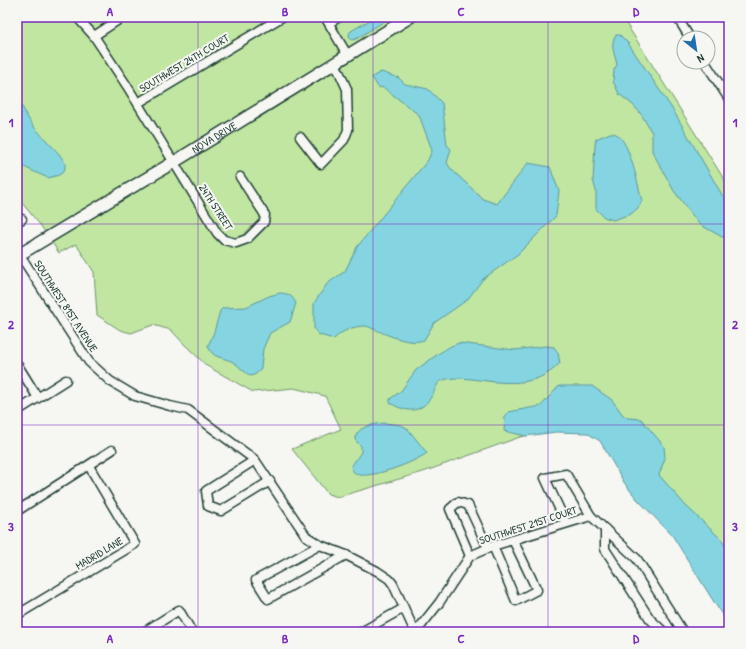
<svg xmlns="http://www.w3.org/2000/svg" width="746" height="649" viewBox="0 0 746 649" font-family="'Patrick Hand',sans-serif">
<rect width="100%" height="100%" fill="#f6f6f2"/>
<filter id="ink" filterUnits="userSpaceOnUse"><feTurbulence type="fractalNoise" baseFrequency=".025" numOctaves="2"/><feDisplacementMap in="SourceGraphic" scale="8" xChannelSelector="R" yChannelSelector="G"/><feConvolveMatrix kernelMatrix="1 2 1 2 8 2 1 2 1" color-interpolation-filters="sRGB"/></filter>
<g filter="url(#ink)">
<polygon fill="#c0e6a1" stroke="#70926a" points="17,17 622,17 729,187 729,589 589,411 577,425 520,437 423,472 338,497 328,494 292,449 341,429 325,396 294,388 253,392 207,366 185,345 171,330 153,325 131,333 120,330 97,315 94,272 76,244 59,253 41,226 17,197"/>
<g fill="#85d4e1" stroke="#5c989c">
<polygon points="375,17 391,17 356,39 352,40 350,39 349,34 351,31"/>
<path d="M616 35H620L628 43 673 110 729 207V238L722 237 699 224 674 191 652 151V133L641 114 633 105 619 94 613 81 614 70 617 65C615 54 609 45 616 35Z"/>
<path d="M381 72 399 78 405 84 428 89 442 103 447 145 451 149 447 163 451 169 483 199 497 204 528 163 550 167 559 191 556 216 518 254 483 279 467 300 434 323 424 340C410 345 390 336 376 330 373 329 368 326 365 326 353 326 342 331 334 339L319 335 314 329V303L327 284 345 271 357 247 428 160 432 150 419 115 384 88 378 87 372 77Z"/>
<polygon points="17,102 23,108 26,115 34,127 60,155 65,163 65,168 63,172 59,175 48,178 28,169 17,163"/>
<path d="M610 133C612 133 614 133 616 134 630 141 638 186 642 201L638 208 631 214 613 220 604 217 596 209V191L593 180 595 145 596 139Z"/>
<path d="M280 293C290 294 291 295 296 303L290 322 270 333 263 349 261 368 256 374 251 376C244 373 240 366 233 362 224 357 212 359 208 346L214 332 220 311 223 308 246 307 269 296Z"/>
<path d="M459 343 515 350 546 346 554 347 558 353 560 363C536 389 503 383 471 379 461 378 450 377 441 381 437 383 435 390 433 394 422 413 409 414 390 403V399L401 391 416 370 438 354 451 346Z"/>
<polygon points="559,386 592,386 612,400 623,415 628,418 641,419 664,446 665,458 659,475 685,505 721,539 729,553 729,626 672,535 637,499 625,484 600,441 587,433 556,432 526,436 504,431 505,417 508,412 541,406"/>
<path d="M385 423 401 425 407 428 427 453C413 463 376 477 359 475 355 474 352 471 351 467L361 452V446L355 440C356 426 374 424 385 423Z"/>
</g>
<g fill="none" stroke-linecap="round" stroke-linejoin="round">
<defs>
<g id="street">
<polyline points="77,17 94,36 127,86 217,233 224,240 236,243 247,239 264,222 265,215 240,177"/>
<polyline points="325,17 348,56"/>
<polyline points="677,17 690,38"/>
<polyline points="329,23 339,17"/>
<polyline points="94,36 123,17"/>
<polyline points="705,62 729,99"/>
<polyline points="138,103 282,17"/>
<polyline points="300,137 321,164 344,140 348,130 347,89 335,63"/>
<polyline points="17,222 22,219"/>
<polyline points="20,255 89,362 110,381 135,396 170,406 188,410 255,460 306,536 320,545 346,555 377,571 389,579 393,584 415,632"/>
<polyline points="17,364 38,398"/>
<polyline points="17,411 66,380"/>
<polyline points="255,460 206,491 208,506 221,511 270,481"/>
<polyline points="17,511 112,450"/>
<polyline points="566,523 545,478 566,474 591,516 637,559 683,632"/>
<polyline points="605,529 605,549 650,619 664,632"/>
<polyline points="320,545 256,580 268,599 346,555"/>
<polyline points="493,546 516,601 537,590 513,540"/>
<polyline points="470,556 450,509 458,502 468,505 488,548"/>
<polyline points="17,615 135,544 89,466"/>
<polyline points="144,632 179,610 192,632"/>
<polyline points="361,632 404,608"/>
<polyline points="416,632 439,603 470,556 493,546 591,516"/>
</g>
<g id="secondary">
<path id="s1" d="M17 256 174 162 410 17"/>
</g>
</defs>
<use href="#street" stroke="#1f3d34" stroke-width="11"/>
<use href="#secondary" stroke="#1f3d34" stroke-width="14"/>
<use href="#street" stroke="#f6f6f2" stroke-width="8"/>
<use href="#secondary" stroke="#f6f6f2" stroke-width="11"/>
</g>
</g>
<path fill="none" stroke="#7b2cbf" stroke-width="1" stroke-opacity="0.55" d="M198 17V632M373 17V632M548 17V632M17 224H729M17 425H729"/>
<g text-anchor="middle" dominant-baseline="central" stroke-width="4" stroke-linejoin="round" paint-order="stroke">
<g font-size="11" fill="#1f3d34" stroke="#f6f6f2">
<text transform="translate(184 63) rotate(-31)">SOUTHWEST 24TH COURT</text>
<text stroke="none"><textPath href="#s1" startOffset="230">NOVA DRIVE</textPath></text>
<text transform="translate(216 207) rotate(57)">24TH STREET</text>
<text transform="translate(66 306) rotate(57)">SOUTHWEST 81ST AVENUE</text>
<text transform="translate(528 525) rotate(-18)">SOUTHWEST 21ST COURT</text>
<text transform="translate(99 553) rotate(-31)">MADRID LANE</text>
</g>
</g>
<rect width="746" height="649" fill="none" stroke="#f6f6f2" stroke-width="44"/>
<g transform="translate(696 50) rotate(150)"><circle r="19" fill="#f6f6f2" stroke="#a0aca6"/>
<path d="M0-3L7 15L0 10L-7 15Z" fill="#1f6fb2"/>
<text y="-6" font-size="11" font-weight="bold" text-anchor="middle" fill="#1f3d34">N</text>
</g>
<rect x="22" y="22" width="702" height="605" fill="none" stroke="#7b2cbf" stroke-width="1.5"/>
<g font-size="13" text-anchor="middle" font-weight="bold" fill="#7b2cbf">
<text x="110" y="16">A</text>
<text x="285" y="16">B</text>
<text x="461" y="16">C</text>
<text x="636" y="16">D</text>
<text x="11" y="127">1</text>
<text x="735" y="127">1</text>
<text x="11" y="329">2</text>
<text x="735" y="329">2</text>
<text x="11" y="531">3</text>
<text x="735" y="531">3</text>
<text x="110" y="643">A</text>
<text x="285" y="643">B</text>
<text x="461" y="643">C</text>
<text x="636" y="643">D</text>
</g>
</svg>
